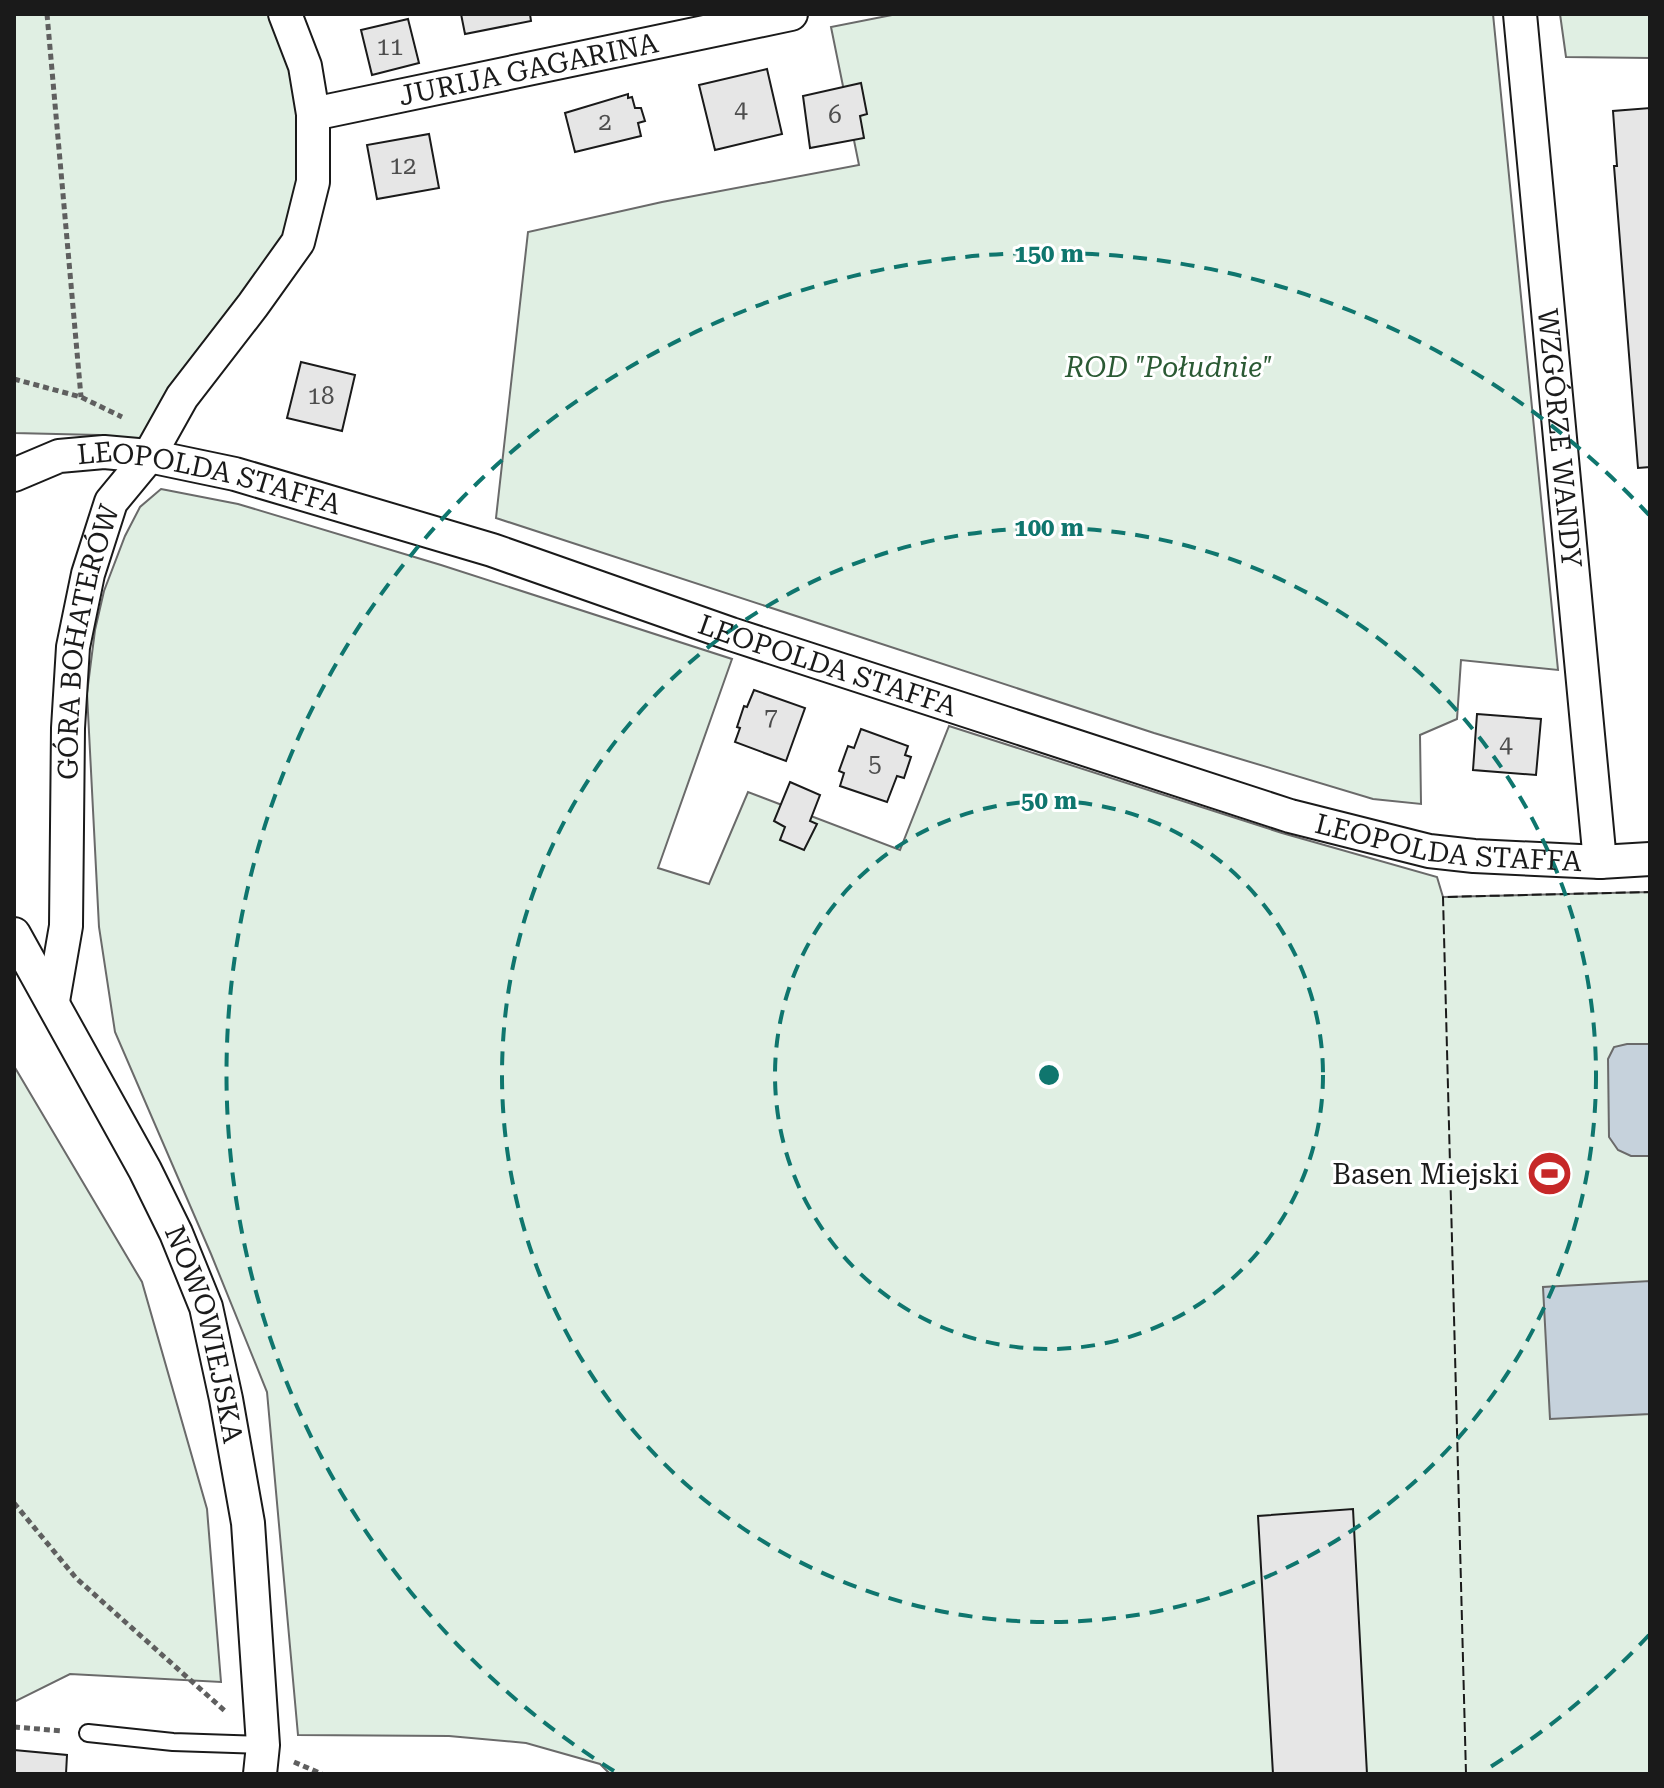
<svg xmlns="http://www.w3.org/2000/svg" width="1664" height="1788" viewBox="0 0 1664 1788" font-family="'Roboto Serif',serif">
<rect width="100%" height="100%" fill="#fff"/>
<g fill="#e0efe3" stroke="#6a6a6a" stroke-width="2">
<polygon points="14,14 284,14 316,186 149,456 99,435 14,433"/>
<polygon points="897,14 1493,14 1558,670 1461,660 1457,719 1420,735 1421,804 1373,799 1154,733 496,518 528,232 662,202 859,165 831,27"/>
<polygon points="1560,14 1650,14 1650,58 1566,57"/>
<polygon points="161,489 238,504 441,565 732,659 658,868 709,884 748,792 900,850 949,726 1282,833 1437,877 1443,897 1650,892 1650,1774 610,1774 600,1764 526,1743 449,1736 298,1735 267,1392 211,1254 115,1032 99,927 87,693 95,630 104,591 125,536 140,507"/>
<polygon points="14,1066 142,1282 207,1509 221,1682 70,1674 14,1702"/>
</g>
<g fill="#c6d2dc" stroke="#6a6a6a" stroke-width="2">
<polygon points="1627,1044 1650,1044 1650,1156 1631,1156 1618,1150 1609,1137 1608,1059 1614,1047"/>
<polygon points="1650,1281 1650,1414 1550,1419 1543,1287"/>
</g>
<g fill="#e6e6e6" stroke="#1a1a1a" stroke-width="2">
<polygon points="461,14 530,14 531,21 465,34"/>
<polygon points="408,19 419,63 372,75 361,30"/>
<polygon points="767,69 782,134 715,150 699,85"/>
<polygon points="861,83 867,114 860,116 864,138 810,148 803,96"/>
<polygon points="628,94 628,98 632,97 635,108 641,108 645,121 638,123 641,136 575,152 565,113"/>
<polygon points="1650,108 1650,467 1638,468 1614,166 1617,166 1613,111"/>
<polygon points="429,134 439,188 377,199 367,145"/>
<polygon points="301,362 355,375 342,431 287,418"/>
<polygon points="754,690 805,708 786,761 735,742 740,728 737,727 744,706 747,707"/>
<polygon points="1477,714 1541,719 1536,775 1473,770"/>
<polygon points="861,729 908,746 905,755 911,757 904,778 897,776 887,802 840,786 844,773 839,771 848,746 854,748"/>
<polygon points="790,782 820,795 810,821 817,824 804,850 780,840 785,827 774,821"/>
<polygon points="1353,1509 1367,1774 1273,1774 1258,1516"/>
<polygon points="14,1750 67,1755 66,1774 14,1774"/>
</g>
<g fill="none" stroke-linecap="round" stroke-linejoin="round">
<defs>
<polyline id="lane" points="88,1733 173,1742 263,1745"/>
<g id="street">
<path id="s1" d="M1520 14 1600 862"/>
<path id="s2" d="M313 114 791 14"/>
<path id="s3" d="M14 475 59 456 104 452 149 456 235 474 492 550 731 634 1290 816 1429 851 1474 856 1600 862 1650 859"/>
<path id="s4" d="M14 934 145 1170 176 1233 206 1307 226 1399 248 1523 263 1745 260 1774"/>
<path id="s5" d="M53 1001 66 926 68 728 73 647 88 574 111 502 149 456 182 397 253 305 298 242 313 182V114L305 66 285 14"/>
</g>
</defs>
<use href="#lane" stroke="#1a1a1a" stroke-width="20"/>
<use href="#street" stroke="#1a1a1a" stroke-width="36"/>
<g stroke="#5f5f5f" stroke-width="5" stroke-dasharray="6 4" stroke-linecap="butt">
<polyline points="47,14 81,397"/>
<polyline points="14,379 81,397 122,417"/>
<polyline points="14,1503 76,1578 225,1711"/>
<polyline points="14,1727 63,1731"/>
<polyline points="294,1762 322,1774"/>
</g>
<use href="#lane" stroke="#fff" stroke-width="16"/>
<use href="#street" stroke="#fff" stroke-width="32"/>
<polyline stroke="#1a1a1a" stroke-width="2" stroke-dasharray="10 4" stroke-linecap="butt" points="1466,1774 1443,897 1650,892"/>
</g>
<g fill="none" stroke="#0f766e" stroke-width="4" stroke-dasharray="14 10">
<circle cx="1049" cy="1075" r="274"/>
<circle cx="1049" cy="1075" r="547"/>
<path d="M1649 1635A821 821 0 0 1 1484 1771M614 1771A821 821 0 1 1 1649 515"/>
</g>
<defs>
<symbol id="stadium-disc" viewBox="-11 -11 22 22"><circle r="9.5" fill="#c62828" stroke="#fff"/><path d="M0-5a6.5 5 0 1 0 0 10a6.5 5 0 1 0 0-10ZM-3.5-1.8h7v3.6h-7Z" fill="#fff"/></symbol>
</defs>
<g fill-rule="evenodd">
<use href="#stadium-disc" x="1524" y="1148" width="51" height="51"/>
</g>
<g text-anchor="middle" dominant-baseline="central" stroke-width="6" stroke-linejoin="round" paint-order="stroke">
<g font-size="24" fill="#4d4d4d">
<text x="390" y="47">11</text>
<text x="741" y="110">4</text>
<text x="835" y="115">6</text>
<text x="605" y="122">2</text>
<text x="403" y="166">12</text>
<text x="321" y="396">18</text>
<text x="771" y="717">7</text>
<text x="1506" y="745">4</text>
<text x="875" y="764">5</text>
</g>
<g font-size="28" fill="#1a1a1a" stroke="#fff">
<text stroke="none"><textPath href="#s2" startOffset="220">JURIJA GAGARINA</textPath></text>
<text stroke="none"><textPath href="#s1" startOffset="426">WZGÓRZE WANDY</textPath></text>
<text stroke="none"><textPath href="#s3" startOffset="202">LEOPOLDA STAFFA</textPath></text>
<text stroke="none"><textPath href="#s5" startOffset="362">GÓRA BOHATERÓW</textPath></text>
<text stroke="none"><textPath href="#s3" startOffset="850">LEOPOLDA STAFFA</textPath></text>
<text stroke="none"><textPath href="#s3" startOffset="1498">LEOPOLDA STAFFA</textPath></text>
<text stroke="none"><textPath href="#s4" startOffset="446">NOWOWIEJSKA</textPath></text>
</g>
<g font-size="28" font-style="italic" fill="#2b5a34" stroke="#fff">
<text x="1169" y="367">ROD "Południe"</text>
</g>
<g font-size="28" fill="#1a1a1a" stroke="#fff" text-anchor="end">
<text x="1519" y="1174">Basen Miejski</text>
</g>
</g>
<circle cx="1049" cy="1075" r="12" fill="#0f766e" stroke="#fff" stroke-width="4"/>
<g font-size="24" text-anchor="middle" font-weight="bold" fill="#0f766e" stroke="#fff" stroke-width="6" stroke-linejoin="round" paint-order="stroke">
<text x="1049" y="262">150 m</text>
<text x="1049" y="536">100 m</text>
<text x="1049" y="809">50 m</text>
</g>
<rect width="1664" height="1788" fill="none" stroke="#1a1a1a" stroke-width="32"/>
</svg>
